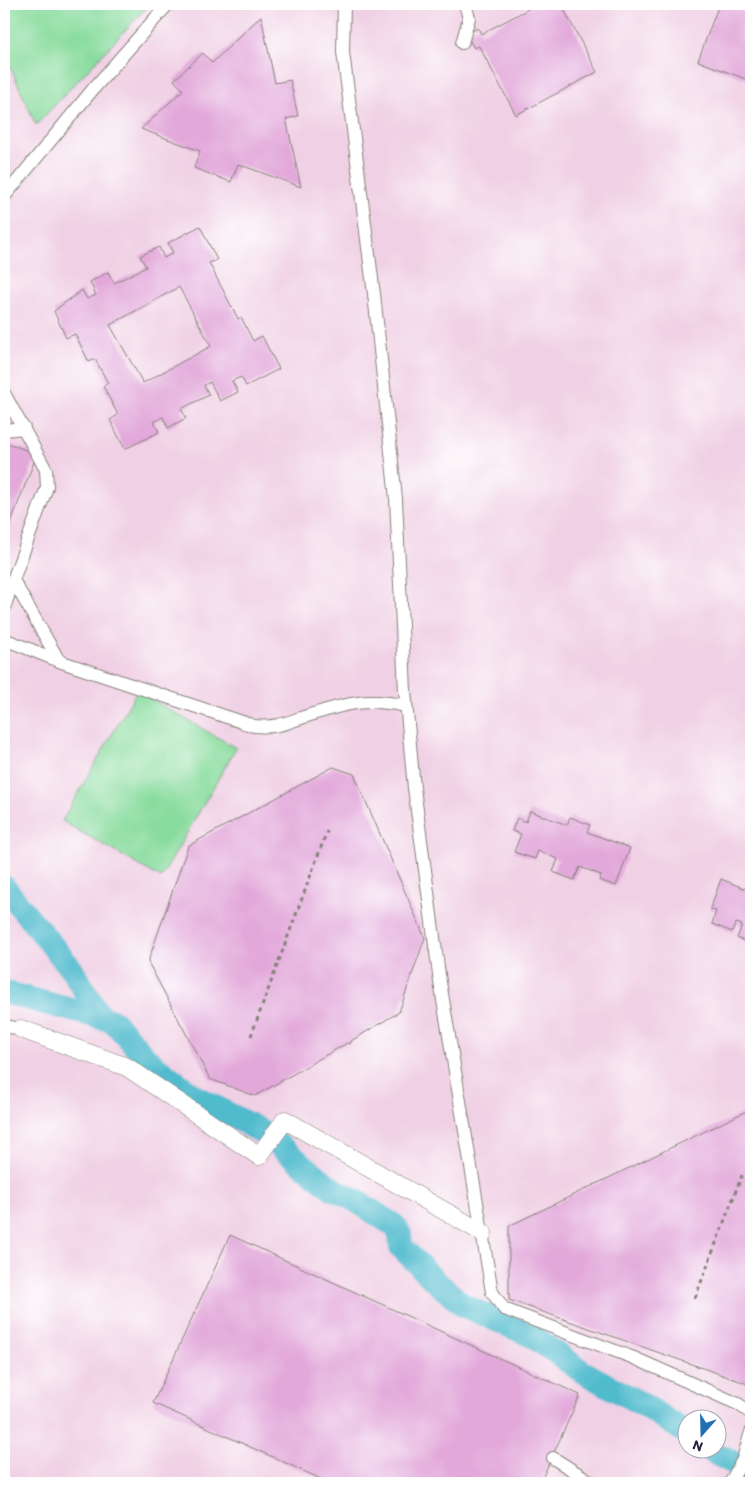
<svg xmlns="http://www.w3.org/2000/svg" width="755" height="1487" viewBox="0 0 755 1487" font-family="Itim,sans-serif">
<rect width="100%" height="100%" fill="#fff"/>
<filter id="ink" filterUnits="userSpaceOnUse"><feTurbulence type="fractalNoise" baseFrequency=".02" numOctaves="2"/><feDisplacementMap in="SourceGraphic" scale="10" xChannelSelector="R" yChannelSelector="G"/><feConvolveMatrix kernelMatrix="1 2 1 2 8 2 1 2 1" color-interpolation-filters="sRGB"/></filter>
<filter id="wash" filterUnits="userSpaceOnUse"><feTurbulence type="fractalNoise" baseFrequency=".0096" numOctaves="4" result="noise"/><feDisplacementMap in="SourceGraphic" scale="20" xChannelSelector="R" yChannelSelector="G"/><feGaussianBlur stdDeviation="1.12" result="paint"/><feColorMatrix in="noise" values="0 0 0 0 0 0 0 0 0 0 0 0 0 0 0 0 0 1.4 0 .05"/><feComposite in="paint" operator="in"/></filter>
<g filter="url(#wash)">
<rect width="100%" height="100%" fill="#ecdebb"/>
<path fill="#f0d0e4" fill-rule="evenodd" d="M4 4H751V1483H4ZM688 1420H718V1450H688Z"/>
<g fill="#89dc9e" stroke="#567f6c">
<polygon points="4,4 150,4 36,125 4,53"/>
<polygon points="137,691 236,748 161,878 62,821"/>
</g>
<g fill="none" stroke-linecap="round" stroke-linejoin="round">
<g stroke="#51bbce" stroke-width="24">
<polyline points="4,887 73,971 100,1017"/>
<polyline points="4,992 113,1021 150,1062 196,1097 261,1131 332,1188 358,1202 395,1226 400,1234 401,1247 433,1279 463,1305 532,1336 583,1372 647,1407 688,1434"/>
<polyline points="709,1450 751,1472"/>
</g>
</g>
<g id="blocks">
<g fill="#e2a8da" fill-rule="evenodd">
<polygon points="538,4 561,4 597,72 516,115 479,46 474,48 466,34 478,28 481,34"/>
<polygon points="719,4 751,4 751,81 698,61"/>
<polygon points="261,16 275,83 290,80 298,116 286,119 301,187 238,164 231,182 194,168 200,151 141,129 183,90 174,80 203,53 212,63"/>
<path d="M200 226 217 260 209 263 238 319 241 317 253 341 262 336 279 369 246 386 241 377 232 381 238 392 220 401 210 382 204 385 209 395 181 409 186 418 168 428 163 417 154 422 159 432 125 449 110 420 118 415 103 386 108 383 95 359 89 362 75 334 66 338 54 311 82 290 87 299 96 295 90 282 108 272 114 283 146 267 140 256 159 247 164 258 173 253 168 243ZM179 287 211 346 143 383 110 325Z"/>
<polygon points="4,442 37,454 4,540"/>
<polygon points="333,767 354,774 425,938 399,1012 351,1041 350,1044 347,1043 255,1096 210,1079 148,962 188,846"/>
<polygon points="530,811 567,825 570,817 590,825 587,832 630,848 616,886 599,880 601,875 580,867 574,880 553,872 558,859 538,851 535,859 514,852 521,834 512,831 517,818 526,822"/>
<polygon points="721,879 751,891 751,944 737,938 742,925 736,923 732,932 712,924 716,911 710,909"/>
<polygon points="751,1109 751,1385 509,1300 509,1226"/>
<polygon points="230,1235 580,1395 540,1483 504,1481 503,1483 330,1483 153,1403"/>
</g>
</g>
</g>
<g filter="url(#ink)">
<use href="#blocks" fill-opacity="0" stroke="#87807b" stroke-width="1"/>
<g fill="none" stroke-linecap="round" stroke-linejoin="round">
<defs>
<g id="service">
<polyline points="344,4 343,52 374,294 396,499 405,691 414,788 440,982 492,1292 504,1309 634,1358 738,1404 751,1413"/>
<polyline points="462,43 469,18 465,4"/>
<polyline points="4,197 94,88 168,4"/>
<path d="M4 393 46 470 47 487 13 580 59 661 254 726C279 728 284 723 307 716 344 704 367 697 406 706"/>
<polyline points="4,430 24,428"/>
<polyline points="4,609 13,580"/>
<polyline points="4,639 59,661"/>
<polyline points="4,1026 21,1029"/>
<polyline points="553,1458 593,1483"/>
<polyline points="730,1483 743,1459 751,1432"/>
</g>
<polyline id="pedestrian" points="21,1029 127,1067 259,1156 285,1120 483,1233"/>
</defs>
<use href="#service" stroke="#87807b" stroke-width="14"/>
<use href="#pedestrian" stroke="#87807b" stroke-width="19"/>
<g stroke="#87807b" stroke-width="3" stroke-dasharray="4 4" stroke-linecap="butt">
<polyline points="251,1036 327,831"/>
<polyline points="695,1298 742,1175"/>
</g>
<use href="#service" stroke="#fff" stroke-width="12"/>
<use href="#pedestrian" stroke="#fff" stroke-width="18"/>
</g>
</g>
<rect width="755" height="1487" fill="none" stroke="#fff" stroke-width="20"/>
<g transform="translate(702 1434) rotate(200)"><circle r="24" fill="#ffffff" stroke="#a7a7b1"/>
<path d="M0-4L9 19L0 12L-9 19Z" fill="#1f6fb2"/>
<text y="-8" font-size="14" font-weight="bold" text-anchor="middle" fill="#22223b">N</text>
</g>
</svg>
